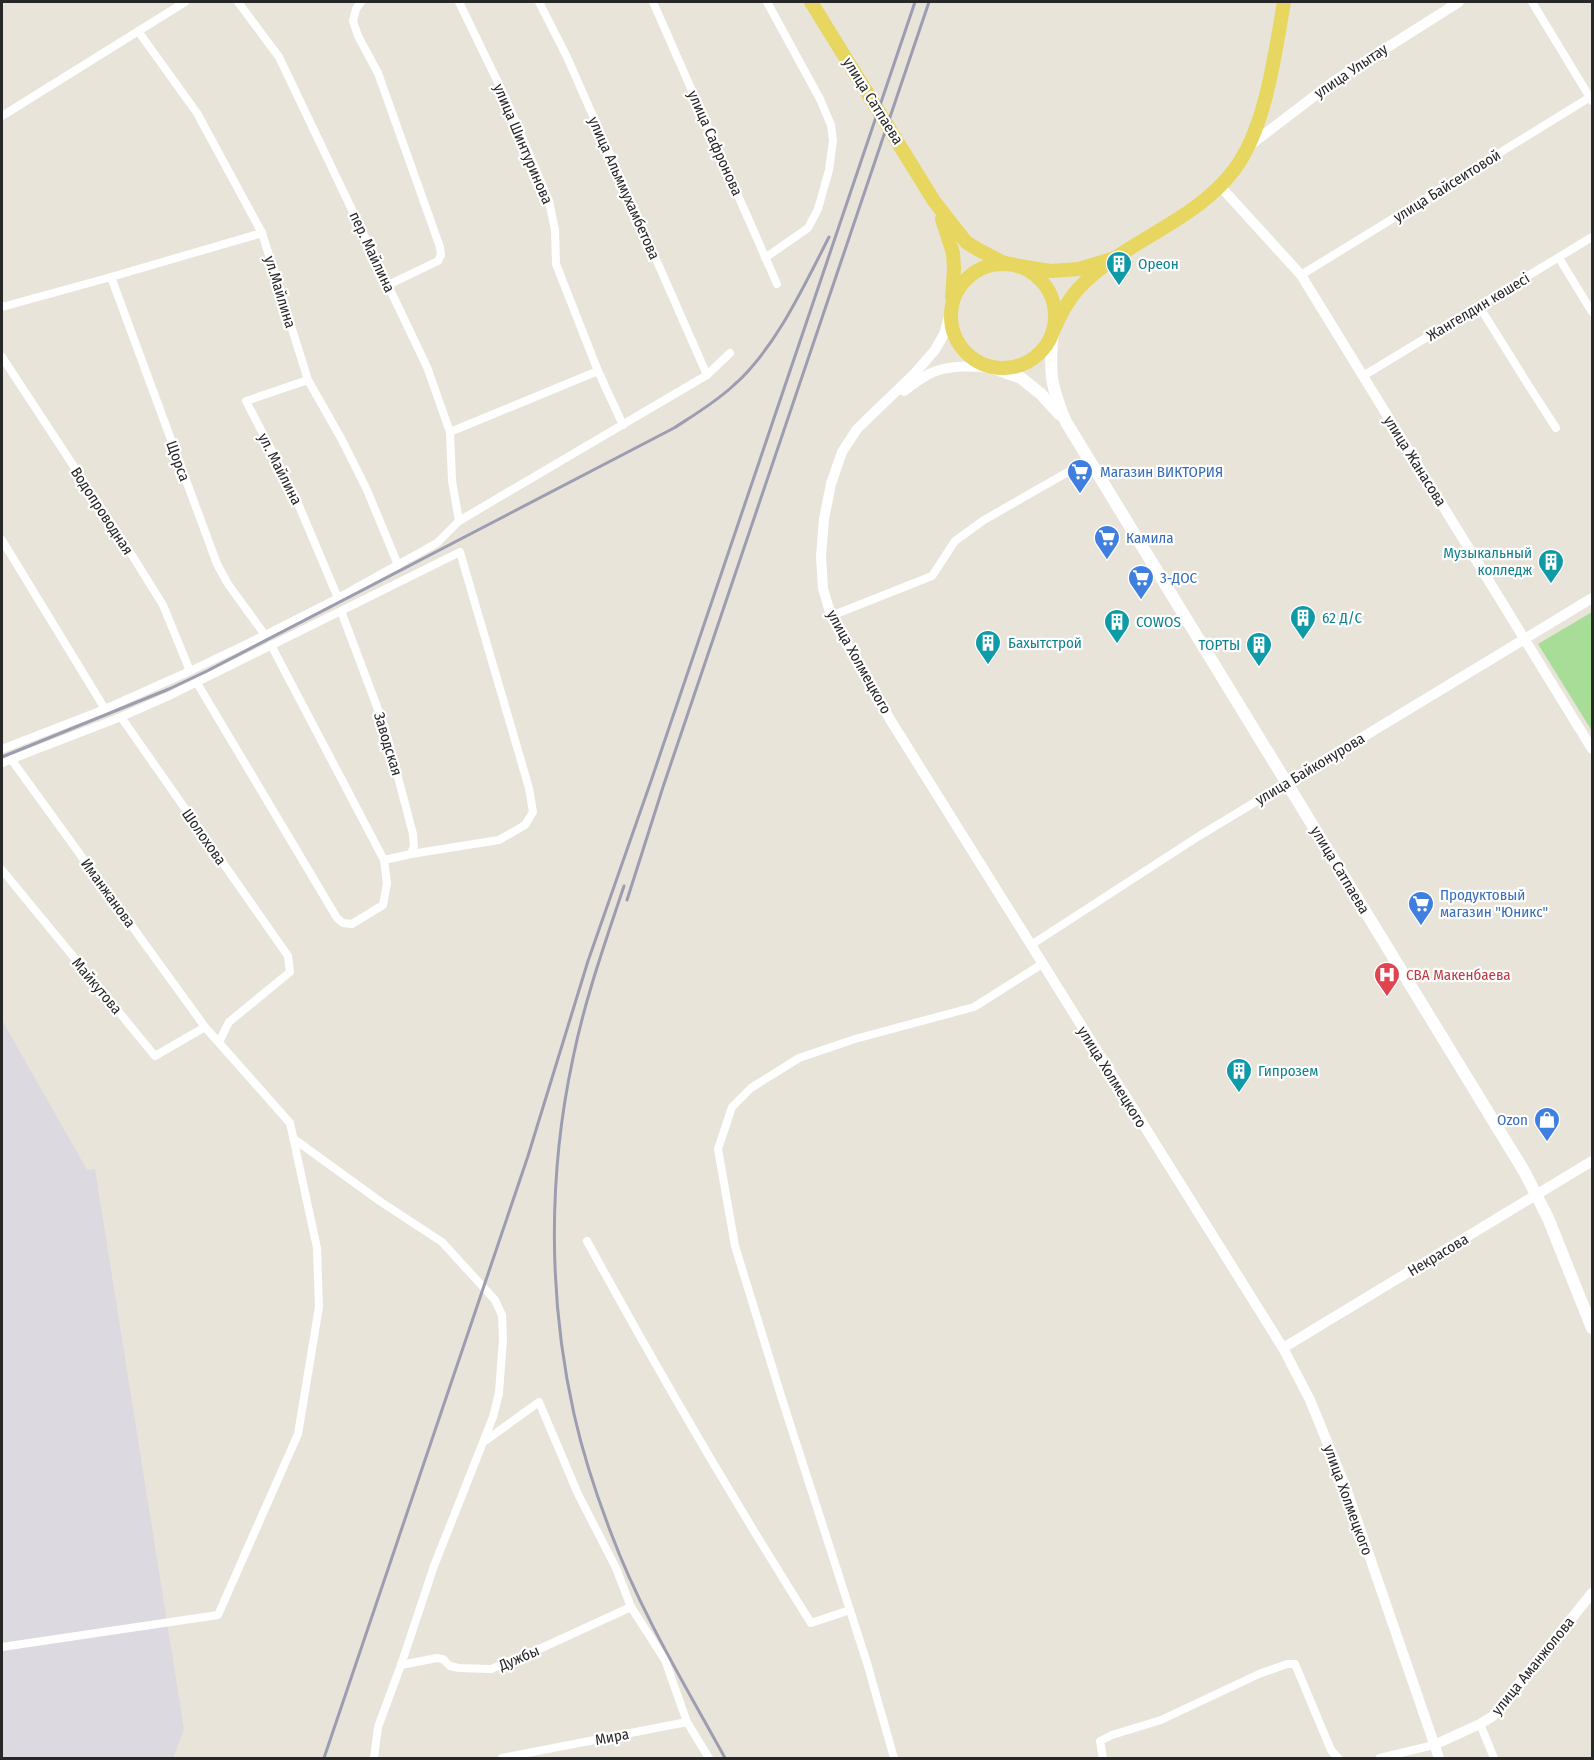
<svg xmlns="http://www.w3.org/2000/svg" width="1594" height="1760" viewBox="0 0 1594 1760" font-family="'Fira Sans Condensed',sans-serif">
<rect width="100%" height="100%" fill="#e9e4d9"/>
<polygon fill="#dcd9e1" points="2,1020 87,1170 95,1169 184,1729 173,1758 2,1758"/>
<polygon fill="#a8dd98" points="1592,612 1592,731 1538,644"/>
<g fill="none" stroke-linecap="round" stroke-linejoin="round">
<g stroke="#fff" stroke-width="8">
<polyline points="238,2 279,57 427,367 450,432 452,481 459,521"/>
<polyline points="361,2 356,9 353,21 358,36 378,73 440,247 441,255 438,261 388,285"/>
<polyline points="459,2 506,99 549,201 555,230 556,264 598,371 623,425"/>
<polyline points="539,2 567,57 707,375"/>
<polyline points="653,2 777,284"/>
<polyline points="1532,2 1592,101"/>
<polyline points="138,31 197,113 262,233 308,380 342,440 367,490 398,565"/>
<polyline points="2,116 185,2"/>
<polyline points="765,258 808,228 818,209 829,170 833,141 831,125 820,99 767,2"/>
<polyline points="1559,258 1592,312"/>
<polyline points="1301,275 1592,96"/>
<polyline points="111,277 217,564 228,584 265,635"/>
<polyline points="1479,306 1527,383 1556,428"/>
<polyline points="2,307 111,277 262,233"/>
<polyline points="2,357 130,552 163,605 190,671"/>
<polyline points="1363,376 1592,237"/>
<polyline points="308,380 246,401 294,494 338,598"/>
<polyline points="450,432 598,371"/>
<polyline points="2,540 105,709"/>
<polyline points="341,611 385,728 413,834 414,846 411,854 384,860"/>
<polyline points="831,616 932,576 955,541 984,520 1089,460"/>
<polyline points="197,683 337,918 343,923 352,924 383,905 387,883 384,860 271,645"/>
<polyline points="121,717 288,956 290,972 229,1022 219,1042"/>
<polyline points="2,749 105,709 190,671 265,635 338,598 437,543 459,521 707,375 730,353"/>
<polyline points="2,763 121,717 171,695 460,552 529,788 533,812 525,825 499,840 411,854"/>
<polyline points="2,870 155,1056 205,1027"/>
<polyline points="1031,945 1199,836 1287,783"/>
<polyline points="294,1139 381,1202 442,1242 495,1300 502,1315 503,1339 499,1393 493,1417 434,1566 401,1665 378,1727 374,1758"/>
<path d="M587 1241C658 1371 732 1498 811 1623L850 1610"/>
<polyline points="485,1441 539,1402 578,1494 616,1568 631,1607 665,1660 687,1722 709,1758"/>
<polyline points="2,1647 218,1615 298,1434 319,1307 317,1248 290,1123 205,1027 11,759"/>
<polyline points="401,1665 437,1658 443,1659 450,1666 459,1668 491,1669 524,1656 631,1607"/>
<polyline points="1480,1724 1494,1758"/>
<polyline points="502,1758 687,1722"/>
<polyline points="894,1758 867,1663 782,1399 735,1246 718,1149 732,1107 751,1088 799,1058 855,1039 974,1007 1042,964"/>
<polyline points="1103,1758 1100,1741 1112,1735 1161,1720 1259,1674 1287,1664 1295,1664 1331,1750 1338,1758"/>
<polyline points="1380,1758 1434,1745"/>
</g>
<g stroke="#fff" stroke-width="10">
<polyline points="1249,146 1334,81 1459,2"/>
<polyline points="1220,186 1301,275 1592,749"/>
<polyline points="952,306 944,334 935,350 915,373 857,429 842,452 831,484 824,519 821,557 823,588 831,616 891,721 1283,1348 1310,1400 1347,1491 1439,1758"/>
<path d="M904 391C912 385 920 379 929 374 949 364 974 366 996 369"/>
<polyline points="1287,783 1592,598"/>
<polyline points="1283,1348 1592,1161"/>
<polyline points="1434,1745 1480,1724 1493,1716 1592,1593"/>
</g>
<g stroke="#fff" stroke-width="12">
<path d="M1053 331C1049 372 1050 384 1066 422L1524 1171 1548 1218 1592 1328"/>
<polyline points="996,369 1021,378 1041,394 1059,414"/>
</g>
<g stroke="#e7d660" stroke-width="14">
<polyline points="811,2 934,201 966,242 977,249 1002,262 1019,266 1051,271 1079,269 1115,258"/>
<polyline points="942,219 953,253 954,269 952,297"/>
<circle cx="1003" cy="316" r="52"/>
<path d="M1053 331C1060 316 1067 301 1079 288 1124 240 1193 224 1234 170 1266 128 1275 53 1284 2"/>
</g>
<g stroke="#9c9db0" stroke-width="3">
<path d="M2 757 169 689 207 671 674 428C694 415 716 402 734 385 775 349 804 286 829 237"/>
<path d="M624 886C605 943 585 999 573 1058 548 1174 548 1298 574 1414 583 1454 596 1494 611 1533 640 1611 685 1685 725 1758"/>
<polyline points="627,900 663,787 929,2"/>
<polyline points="324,1758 528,1156 588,961 651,781 915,2"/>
</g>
</g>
<defs>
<symbol id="building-pin" viewBox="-11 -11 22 30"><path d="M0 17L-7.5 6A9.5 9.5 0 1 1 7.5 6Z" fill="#0f9aa8" stroke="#fff"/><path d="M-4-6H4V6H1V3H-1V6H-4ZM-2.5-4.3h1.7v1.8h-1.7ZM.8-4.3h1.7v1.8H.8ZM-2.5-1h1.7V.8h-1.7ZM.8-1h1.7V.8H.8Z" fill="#fff"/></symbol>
<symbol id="supermarket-pin" viewBox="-11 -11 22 30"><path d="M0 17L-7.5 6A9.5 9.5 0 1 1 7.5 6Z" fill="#3f7fe0" stroke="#fff"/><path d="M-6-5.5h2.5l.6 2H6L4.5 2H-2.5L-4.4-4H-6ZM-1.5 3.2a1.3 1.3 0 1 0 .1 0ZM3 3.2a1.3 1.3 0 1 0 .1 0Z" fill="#fff"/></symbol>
<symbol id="hospital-pin" viewBox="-11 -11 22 30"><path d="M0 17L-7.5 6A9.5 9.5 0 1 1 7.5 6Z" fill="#e0444e" stroke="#fff"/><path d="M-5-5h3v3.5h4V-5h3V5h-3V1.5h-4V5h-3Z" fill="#fff"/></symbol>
<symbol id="shop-pin" viewBox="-11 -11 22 30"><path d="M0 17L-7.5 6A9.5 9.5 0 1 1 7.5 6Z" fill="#3f7fe0" stroke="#fff"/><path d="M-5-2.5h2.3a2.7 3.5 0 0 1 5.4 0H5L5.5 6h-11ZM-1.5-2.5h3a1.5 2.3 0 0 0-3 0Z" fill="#fff"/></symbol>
</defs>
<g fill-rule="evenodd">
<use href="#building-pin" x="1104" y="249" width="30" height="40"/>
<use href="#supermarket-pin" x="1065" y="457" width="30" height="40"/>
<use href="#supermarket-pin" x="1092" y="523" width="30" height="40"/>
<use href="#building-pin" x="1536" y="547" width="30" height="40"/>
<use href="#supermarket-pin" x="1126" y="563" width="30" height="40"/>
<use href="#building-pin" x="1288" y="603" width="30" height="40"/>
<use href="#building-pin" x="1102" y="607" width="30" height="40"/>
<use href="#building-pin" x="973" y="628" width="30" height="40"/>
<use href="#building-pin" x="1244" y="630" width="30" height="40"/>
<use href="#supermarket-pin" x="1406" y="889" width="30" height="40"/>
<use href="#hospital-pin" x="1372" y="960" width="30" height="40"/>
<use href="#building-pin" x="1224" y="1056" width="30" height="40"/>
<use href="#shop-pin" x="1532" y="1105" width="30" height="40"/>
</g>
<g text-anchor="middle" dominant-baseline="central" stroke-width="4.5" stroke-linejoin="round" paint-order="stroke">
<g font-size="15" fill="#272727" stroke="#fff">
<text transform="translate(1351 71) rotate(-34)">улица Улытау</text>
<text transform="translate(873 101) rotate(58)">улица Сатпаева</text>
<text transform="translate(715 143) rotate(66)">улица Сафронова</text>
<text transform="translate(523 144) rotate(67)">улица Шинтуринова</text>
<text transform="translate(1447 186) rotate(-32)">улица Байсеитовой</text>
<text transform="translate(624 188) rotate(66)">улица Альммухамбетова</text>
<text transform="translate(372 252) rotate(65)">пер. Майлина</text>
<text transform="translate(280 292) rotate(73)">ул.Майлина</text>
<text transform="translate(1478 307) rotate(-31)">Жангелдин көшесі</text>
<text transform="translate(178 461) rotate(70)">Щорса</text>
<text transform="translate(1415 461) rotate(58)">улица Жанасова</text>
<text transform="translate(280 469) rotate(63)">ул. Майлина</text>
<text transform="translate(102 511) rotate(57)">Водопроводная</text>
<text transform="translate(859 662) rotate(61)">улица Холмецкого</text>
<text transform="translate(388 744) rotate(73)">Заводская</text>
<text transform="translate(1310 769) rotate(-31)">улица Байконурова</text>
<text transform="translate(204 837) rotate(55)">Шолохова</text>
<text transform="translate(1340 870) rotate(59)">улица Сатпаева</text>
<text transform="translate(108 893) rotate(54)">Иманжанова</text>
<text transform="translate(97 986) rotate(50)">Майкутова</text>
<text transform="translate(1112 1077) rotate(58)">улица Холмецкого</text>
<text transform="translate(1438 1255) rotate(-31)">Некрасова</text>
<text transform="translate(1348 1500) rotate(70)">улица Холмецкого</text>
<text transform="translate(519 1658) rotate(-23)">Дужбы</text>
<text transform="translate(1533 1666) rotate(-51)">улица Аманжолова</text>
<text transform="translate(612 1737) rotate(-11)">Мира</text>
</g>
<g font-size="15" fill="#0d838f" stroke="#fff" text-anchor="start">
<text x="1138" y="264">Ореон</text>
<text x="1532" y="553" text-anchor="end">Музыкальный<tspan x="1532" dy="17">колледж</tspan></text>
<text x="1322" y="618">62 Д/С</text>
<text x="1136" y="622">COWOS</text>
<text x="1008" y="643">Бахытстрой</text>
<text x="1240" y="645" text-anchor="end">ТОРТЫ</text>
<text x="1258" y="1071">Гипрозем</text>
</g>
<g font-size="15" fill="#366cbe" stroke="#fff" text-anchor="start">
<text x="1100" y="472">Магазин ВИКТОРИЯ</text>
<text x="1126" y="538">Камила</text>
<text x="1160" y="578">3-ДОС</text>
<text x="1440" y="895">Продуктовый<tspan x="1440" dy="17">магазин "Юникс"</tspan></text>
<text x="1528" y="1120" text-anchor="end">Ozon</text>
</g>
<g font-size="15" fill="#be3a42" stroke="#fff" text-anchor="start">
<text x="1406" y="975">СВА Макенбаева</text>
</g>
</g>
<rect width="1594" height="1760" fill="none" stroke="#272727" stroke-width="6"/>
</svg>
